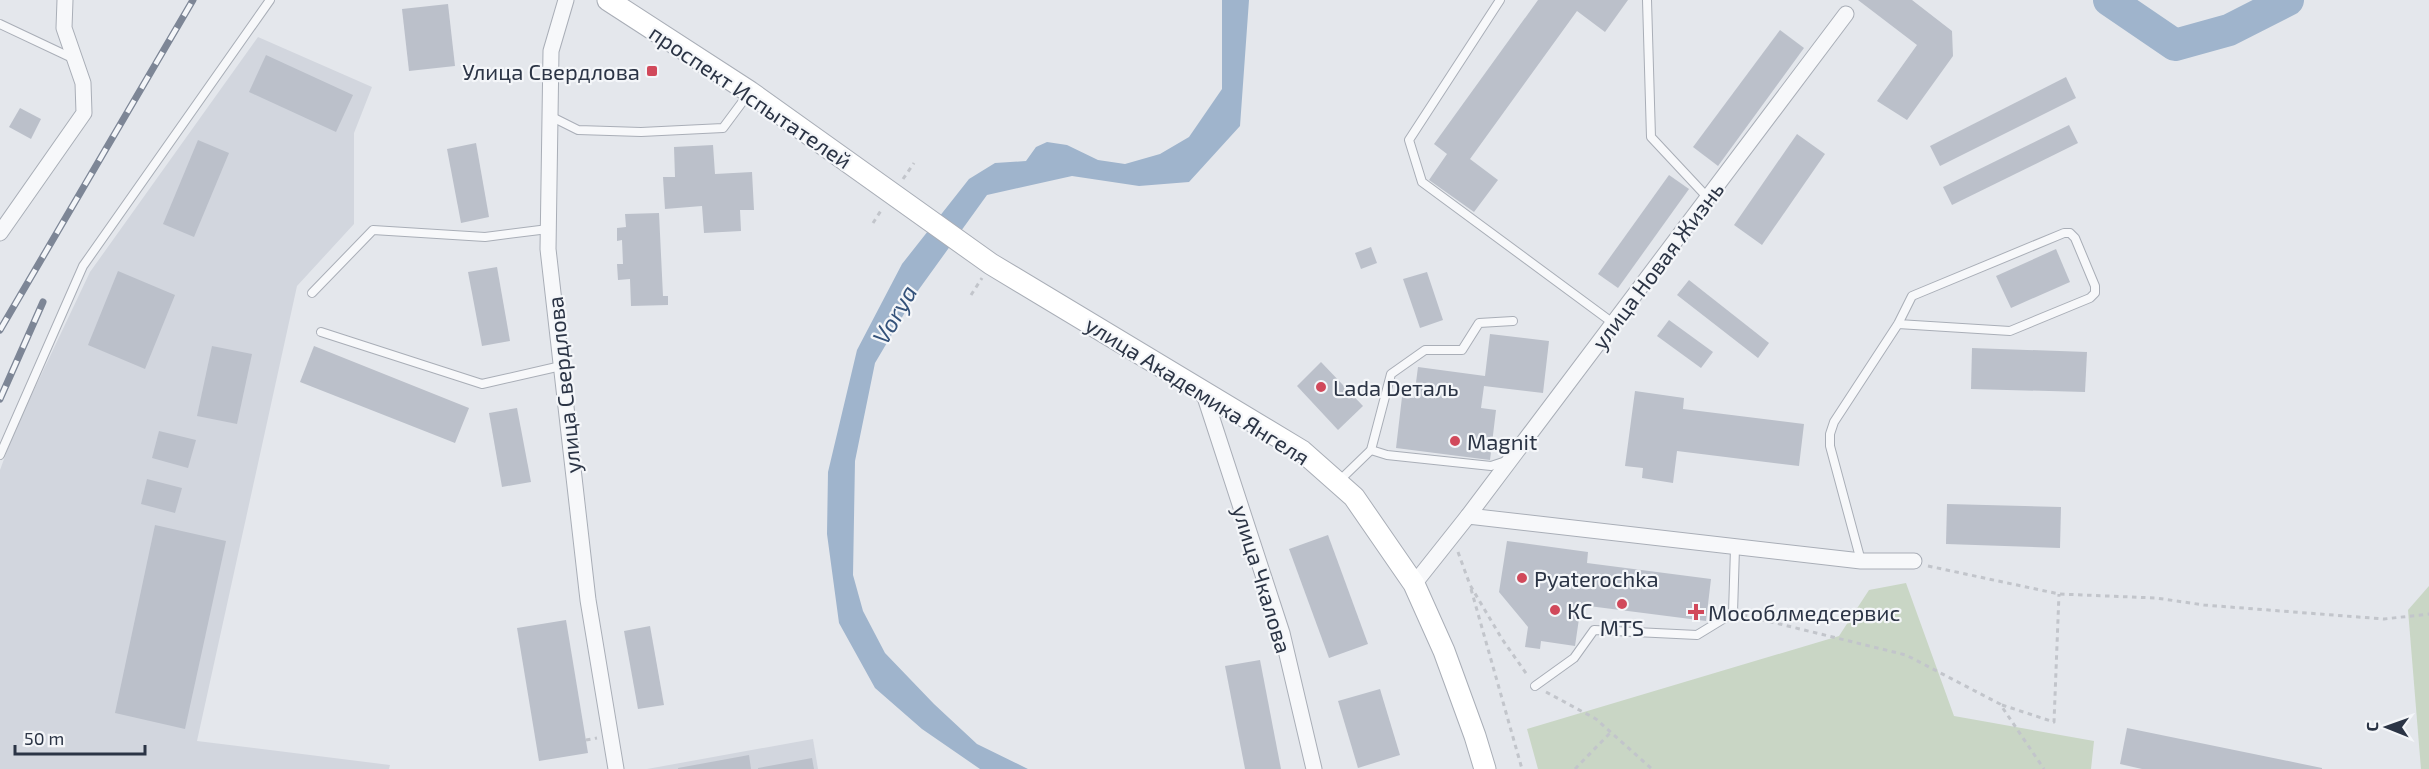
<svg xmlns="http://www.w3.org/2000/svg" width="2429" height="769" viewBox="0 0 2429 769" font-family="'Exo 2',sans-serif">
<rect width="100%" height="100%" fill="#e4e7ec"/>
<g fill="#d2d6de">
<polygon points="258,37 372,87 354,133 354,224 297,286 197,741 390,765 389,769 0,769 0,470 14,432 90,272"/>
<polygon points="813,739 818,769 647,769"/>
</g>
<g fill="#c9d6c5">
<polygon points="1906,583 1954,716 2094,741 2091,769 1538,769 1527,729 1839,636 1869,590"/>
<polygon points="2429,586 2429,769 2421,769 2408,610"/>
</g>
<polygon fill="#9fb4cc" points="1222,0 1249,0 1240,126 1189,182 1139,186 1072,176 987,195 917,292 875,363 855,461 853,575 863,611 885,653 934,704 977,744 1028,769 980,769 922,729 875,688 839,623 827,534 828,472 857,350 902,264 969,179 995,163 1026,161 1036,147 1047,142 1067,145 1098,160 1125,164 1160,154 1189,137 1222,89"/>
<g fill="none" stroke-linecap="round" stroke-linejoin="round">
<polyline stroke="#9fb4cc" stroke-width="32" points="2109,0 2175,45 2229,30 2288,0"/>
</g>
<g fill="#bbc0ca">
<polygon points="1538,0 1628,0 1605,32 1577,11 1470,159 1498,180 1474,212 1429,180 1447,154 1434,144"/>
<polygon points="1858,0 1912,0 1952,31 1953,56 1907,120 1877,101 1917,45"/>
<polygon points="448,4 455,66 409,71 402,9"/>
<polygon points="1780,30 1804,48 1718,166 1693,147"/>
<polygon points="266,55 353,95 336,132 249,92"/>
<polygon points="2066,77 2076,98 1940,166 1930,146"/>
<polygon points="20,108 41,119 31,139 9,127"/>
<polygon points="2069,125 2078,143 1952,205 1943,187"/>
<polygon points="1797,134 1825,154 1762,245 1734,225"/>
<polygon points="198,140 229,153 194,237 163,224"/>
<polygon points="476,143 489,217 461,223 447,149"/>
<polygon points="713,145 715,174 752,172 754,210 740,210 741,231 704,233 702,206 665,209 663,177 675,177 674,147"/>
<polygon points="1669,175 1689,189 1618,288 1598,274"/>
<polygon points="659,213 663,296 668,296 668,305 631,306 630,279 618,280 617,264 623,264 622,240 617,241 617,228 626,227 625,214"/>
<polygon points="1371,247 1377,263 1361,269 1355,253"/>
<polygon points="2056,249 2070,282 2011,308 1996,276"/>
<polygon points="497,267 510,341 482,346 468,272"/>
<polygon points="118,271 175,295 145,369 88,345"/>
<polygon points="1427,272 1443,320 1420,328 1403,279"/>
<polygon points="1689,280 1769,343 1758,358 1677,295"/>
<polygon points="1669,320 1713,352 1701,368 1657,336"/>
<polygon points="1490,334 1549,341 1543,393 1484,386 1481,408 1496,410 1490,460 1396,448 1402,397 1414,398 1418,367 1485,376"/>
<polygon points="212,346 252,354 237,424 197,416"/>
<polygon points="314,346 469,408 455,443 300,382"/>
<polygon points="1972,348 2087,352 2085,392 1971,389"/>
<polygon points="1321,362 1363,406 1338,430 1297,386"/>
<polygon points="1635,391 1684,398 1683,409 1804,424 1799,466 1677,451 1673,483 1642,478 1643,468 1625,466"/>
<polygon points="517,408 531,482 502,487 489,413"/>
<polygon points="159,431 196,440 188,468 152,458"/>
<polygon points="147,479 182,488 175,513 141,504"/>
<polygon points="1947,504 2061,507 2060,548 1946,544"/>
<polygon points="155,525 226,541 185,729 115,713"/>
<polygon points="1328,535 1368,644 1329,658 1289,549"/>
<polygon points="1507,541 1588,552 1587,563 1711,579 1706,621 1581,605 1575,646 1541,641 1540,649 1525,647 1528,627 1499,592"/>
<polygon points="566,620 588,753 539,761 517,628"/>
<polygon points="650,626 664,705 638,709 624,631"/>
<polygon points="1260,660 1281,769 1245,769 1225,666"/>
<polygon points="1380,689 1400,755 1358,768 1338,701"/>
<polygon points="2127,728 2322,768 2322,769 2142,769 2120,764"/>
<polygon points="749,755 751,769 678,769 678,768"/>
<polygon points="812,758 814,769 758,769 758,768"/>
</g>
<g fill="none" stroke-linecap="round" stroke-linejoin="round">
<defs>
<g id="service">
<polyline points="1500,0 1409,140 1422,182 1613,323"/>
<polyline points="1647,0 1651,137 1708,198"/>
<polyline points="0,24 72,58"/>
<polyline points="550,116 578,130 641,132 723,128 749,93"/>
<polyline points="312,293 373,230 485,237 548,229"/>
<polyline points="321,332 482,384 561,366"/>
<polyline points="1371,450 1387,455 1491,466 1506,461"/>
<polyline points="0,455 83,266 270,0"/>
<polyline points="1339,481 1371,450 1391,374 1425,350 1462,350 1479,323 1513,321"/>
<polyline points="1861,561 1830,446 1830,434 1834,422 1898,324 1912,296 2064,233 2070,233 2075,238 2095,286 2095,293 2090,298 2010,331 1898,324"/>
<polyline points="1535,686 1574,658 1594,630 1697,635 1733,613 1735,548"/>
</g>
<g id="minor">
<polyline points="566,0 551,51 548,249 588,600 616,769"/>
<polyline points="0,233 84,113 83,83 64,28 65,0"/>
<polyline points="1203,391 1282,633 1314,769"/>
<polyline points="1468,516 1846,14"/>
<polyline points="1414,584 1468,516 1861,561 1914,561"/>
</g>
<polyline id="secondary" points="608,0 750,92 991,264 1302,451 1354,497 1414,584 1444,651 1475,736 1485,769"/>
</defs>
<use href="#service" stroke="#a9aeb7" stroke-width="10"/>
<use href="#minor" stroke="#a9aeb7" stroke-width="17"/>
<use href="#secondary" stroke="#a9aeb7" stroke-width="23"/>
<g stroke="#c2c5cb" stroke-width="3" stroke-dasharray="4.5 4.5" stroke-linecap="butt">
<polyline points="903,179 914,163"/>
<polyline points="873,223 882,209"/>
<polyline points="971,295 982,278"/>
<polyline points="1458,552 1470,585 1502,639 1528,676"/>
<polyline points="1928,566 2059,594 2156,598 2204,605 2384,619 2429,614"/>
<polyline points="1471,589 1522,769"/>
<polyline points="1743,615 1906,655 2000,704 2044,769"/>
<polyline points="1546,692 1596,719 1652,769"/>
<polyline points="2002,705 2054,722 2059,594"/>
<polyline points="586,740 597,738"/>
<polyline points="1575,769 1610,733"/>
</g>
<use href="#service" stroke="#f7f8fa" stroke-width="8"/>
<use href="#minor" stroke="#f7f8fa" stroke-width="15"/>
<use href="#secondary" stroke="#fff" stroke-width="21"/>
<defs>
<g id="rail">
<polyline points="0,330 193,0"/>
<polyline points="0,399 43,302"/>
</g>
</defs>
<use href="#rail" stroke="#7d8696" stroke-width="7"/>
<use href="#rail" stroke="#f4f6f9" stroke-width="4.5" stroke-dasharray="14" stroke-linecap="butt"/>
</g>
<g fill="#d1495b" stroke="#f4f6f9" stroke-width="2">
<rect x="646" y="65" width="12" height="12" rx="3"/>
<circle cx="1321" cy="387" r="6"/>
<circle cx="1455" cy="441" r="6"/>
<circle cx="1522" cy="578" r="6"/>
<circle cx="1622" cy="604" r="6"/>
<circle cx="1555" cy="610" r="6"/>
<path d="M1693 603h6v6h6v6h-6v6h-6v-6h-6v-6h6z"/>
</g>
<g text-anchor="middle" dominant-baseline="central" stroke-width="4.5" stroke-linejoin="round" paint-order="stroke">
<g font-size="22" fill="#2b3445" stroke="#f4f6f9" text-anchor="start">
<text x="640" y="71" text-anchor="end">Улица Свердлова</text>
<text x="1333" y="387">Lada Dеталь</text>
<text x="1467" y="441">Magnit</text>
<text x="1534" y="578">Pyaterochka</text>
<text x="1567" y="610">КС</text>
<text x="1708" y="612">Мособлмедсервис</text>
<text x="1622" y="627" text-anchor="middle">MTS</text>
</g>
<g font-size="22" fill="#2b3445" stroke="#f4f6f9">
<text transform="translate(751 96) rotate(34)">проспект Испытателей</text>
<text transform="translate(1657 265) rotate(-53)">улица Новая Жизнь</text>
<text transform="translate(563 385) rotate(-96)">улица Свердлова</text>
<text transform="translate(1198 390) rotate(32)">улица Академика Янгеля</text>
<text transform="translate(1263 579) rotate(73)">улица Чкалова</text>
</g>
<g font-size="24" font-style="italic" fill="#34527a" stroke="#f4f6f9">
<text transform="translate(894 314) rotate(-60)">Vorya</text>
</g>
</g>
<g transform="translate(2387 727) rotate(271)" stroke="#f4f6f9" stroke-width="4.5" paint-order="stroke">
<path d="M0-4.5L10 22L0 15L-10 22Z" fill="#2b3445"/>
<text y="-9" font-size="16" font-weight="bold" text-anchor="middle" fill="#2b3445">С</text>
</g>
<path d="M15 745v9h130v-9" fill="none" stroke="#2b3445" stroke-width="3"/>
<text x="24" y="745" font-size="18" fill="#2b3445" stroke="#f4f6f9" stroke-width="4.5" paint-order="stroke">50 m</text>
</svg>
